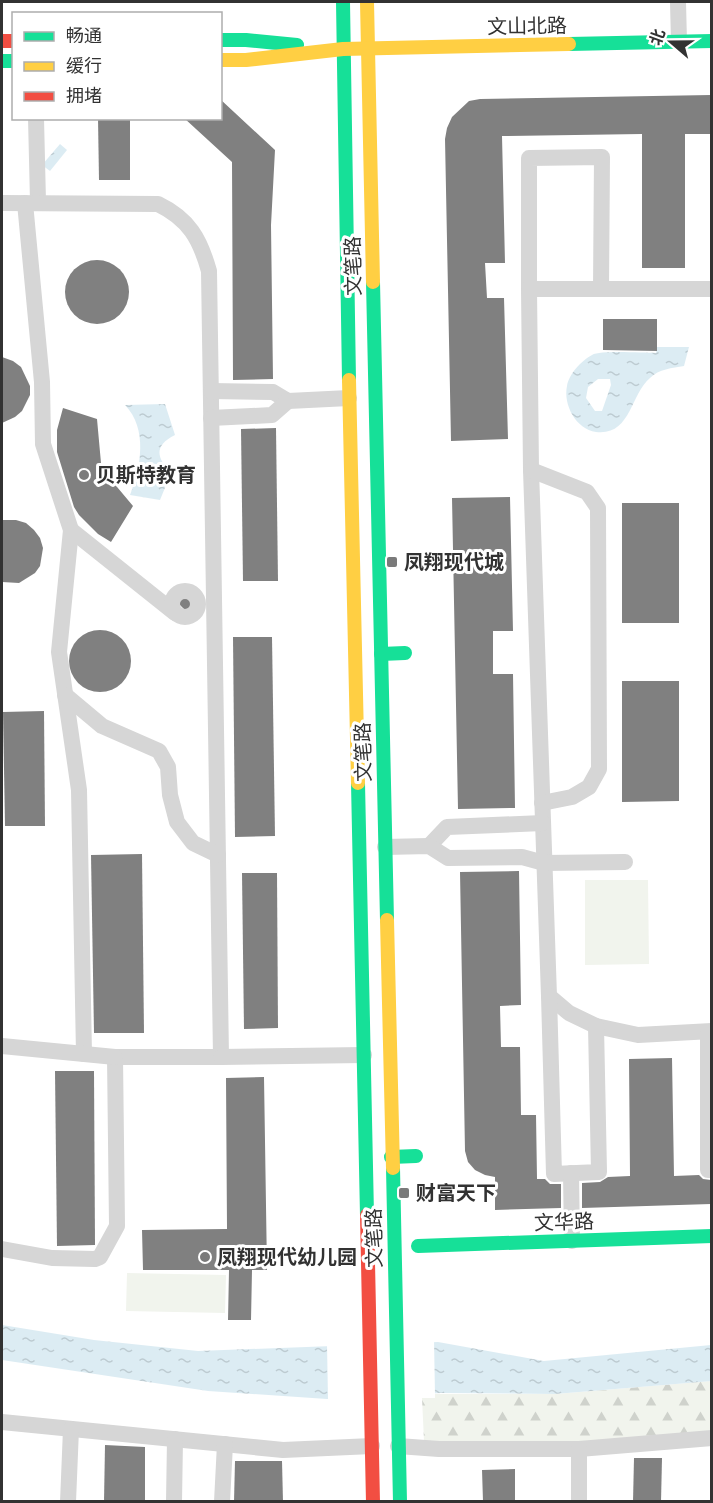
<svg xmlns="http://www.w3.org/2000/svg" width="713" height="1503" viewBox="0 0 713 1503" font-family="Raleway,'Noto Sans SC',sans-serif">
<defs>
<pattern id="forest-firs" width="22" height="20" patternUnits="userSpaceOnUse" patternTransform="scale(1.5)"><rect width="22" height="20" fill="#f1f4ed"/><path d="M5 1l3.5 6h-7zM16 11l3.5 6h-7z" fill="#cfd2cc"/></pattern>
<pattern id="water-ripples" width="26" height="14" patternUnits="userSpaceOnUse" patternTransform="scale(1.5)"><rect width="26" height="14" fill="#dcecf3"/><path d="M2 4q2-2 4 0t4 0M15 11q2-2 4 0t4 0" fill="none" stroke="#bdcbd1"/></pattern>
</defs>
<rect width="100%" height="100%" fill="#fff"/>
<polygon fill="url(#forest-firs)" points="711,1381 711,1433 580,1444 424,1441 422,1398 435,1398 435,1394 555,1394"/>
<g fill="#f1f4ed">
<polygon points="585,880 648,880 649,964 585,965"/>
<polygon points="127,1273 226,1275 225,1313 126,1311"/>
</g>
<g fill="url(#water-ripples)" fill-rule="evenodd">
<polygon points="60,144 67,150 50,171 42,165"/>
<path d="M657 347H689L684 366C672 368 659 369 650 378 630 395 631 436 596 432 576 429 563 405 567 386 569 374 581 361 592 355 601 350 643 353 656 353ZM598 379H610L611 385 602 411H595L586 398 588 387Z"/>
<path d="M165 404 175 435C153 446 157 458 171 473L160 500 130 495C141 467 148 429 125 405Z"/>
<polygon points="2,1325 94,1340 198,1351 438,1342 544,1361 711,1345 712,1381 555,1394 441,1393 327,1399 208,1391 2,1360"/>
</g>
<polygon fill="#fff" points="434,1339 435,1396 328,1400 327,1343"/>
<g fill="#808080">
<polygon points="711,95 711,134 685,134 685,268 642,268 642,134 502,136 505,263 485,263 487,298 504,298 508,439 451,441 445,139 447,128 452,117 469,101 480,99"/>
<polygon points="220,99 275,150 271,225 273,379 233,380 232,162 184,118 220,118"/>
<polygon points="98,118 130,118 130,180 99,180"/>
<circle cx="97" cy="292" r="32"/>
<polygon points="603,319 657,319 657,351 603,350"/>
<polygon points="2,357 13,361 21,367 30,386 30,395 22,411 15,417 2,423"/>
<polygon points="63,408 97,419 101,463 107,475 133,506 111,542 98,534 79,515 74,507 57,452 57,430"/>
<polygon points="276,428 278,581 243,581 241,429"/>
<polygon points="510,497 513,631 493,631 493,674 513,674 515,808 458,809 452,498"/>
<rect x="622" y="503" width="57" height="120"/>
<polygon points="2,520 16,520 26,523 34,530 40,538 43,548 40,566 35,573 19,583 2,582"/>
<polygon points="185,593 190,595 196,604 194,610 185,614 184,609 175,600 180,594"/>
<circle cx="100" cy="661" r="31"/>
<polygon points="233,637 272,637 275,836 235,837"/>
<polygon points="622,681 679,681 679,801 622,802"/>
<polygon points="44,711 45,826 5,826 3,712"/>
<polygon points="142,854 144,1033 94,1033 91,855"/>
<polygon points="519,871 521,1005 500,1006 501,1047 520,1047 521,1115 536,1115 537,1179 545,1179 550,1184 561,1184 561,1208 495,1210 495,1177 485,1175 475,1170 468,1162 465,1151 460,872"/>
<polygon points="242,873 277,873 278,1028 244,1029"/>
<polygon points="672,1058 674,1176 699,1175 703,1179 711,1180 711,1204 582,1208 582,1183 600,1182 608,1177 630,1176 629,1059"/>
<polygon points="55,1071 94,1071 95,1245 57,1246"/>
<polygon points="264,1077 267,1270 252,1270 251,1320 228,1320 229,1270 143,1270 142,1230 227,1229 226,1078"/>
<polygon points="105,1445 145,1447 145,1502 104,1502"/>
<polygon points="634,1458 662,1458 661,1502 633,1502"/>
<polygon points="235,1461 282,1461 283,1502 234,1502"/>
<polygon points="515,1469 515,1502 483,1502 482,1470"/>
</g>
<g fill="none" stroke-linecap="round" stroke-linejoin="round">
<g stroke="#d6d6d6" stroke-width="16">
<polyline points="678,2 679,42"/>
<polyline points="36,118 38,202"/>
<path d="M2 203 158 204C189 219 200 239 209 271L221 1057H115L117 1226 100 1257 95 1259 52 1258 2 1249"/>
<polyline points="25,203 42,382 43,444 71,530 59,652 79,790 84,1054"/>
<polyline points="529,289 529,158 602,157 601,289"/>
<polyline points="712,289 529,289 531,470 549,996 569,1013 596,1026 638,1035 712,1031"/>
<polyline points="211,391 273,392 288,401 349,398"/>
<polyline points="211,418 272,415 288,401"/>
<polyline points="531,470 587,492 598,508 599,769 589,787 572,797 542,803"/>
<polyline points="71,530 175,613"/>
<circle cx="185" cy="604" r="13"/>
<polyline points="65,695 102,726 159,751 168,767 170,795 177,822 193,843 218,855"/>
<polyline points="429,846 447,827 543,823"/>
<polyline points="385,847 429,846 448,858 522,857 544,863 625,862"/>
<polyline points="549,996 554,1174 599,1172 596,1026"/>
<polyline points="708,1032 708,1170 712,1170"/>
<polyline points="2,1046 115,1057"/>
<polyline points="221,1057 364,1055"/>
<polyline points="571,1173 572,1241"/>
<polyline points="2,1422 283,1450 372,1446"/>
<polyline points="398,1446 439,1449 579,1449 712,1438"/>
<polyline points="68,1502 71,1429"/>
<polyline points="174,1502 175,1439"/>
<polyline points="222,1502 225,1444"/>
<polyline points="579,1502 579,1449"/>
</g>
<g stroke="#16e098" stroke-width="14">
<polyline points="343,2 349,380"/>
<polyline points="220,40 246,40 297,45"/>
<polyline points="569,44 712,41"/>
<polyline points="2,61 14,61"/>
<polyline points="373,282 387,920"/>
<polyline points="381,654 405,653"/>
<polyline points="358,783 367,1215"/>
<polyline points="391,1157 416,1156"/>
<polyline points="393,1168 400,1502"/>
<polyline points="418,1246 712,1236"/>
</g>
<g stroke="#ffcf43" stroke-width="14">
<polyline points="367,2 373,282"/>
<polyline points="220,60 246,60 343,49 569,44"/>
<polyline points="349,380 358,783"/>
<polyline points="387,920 393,1168"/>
</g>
<g stroke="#f24e42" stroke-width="14">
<polyline points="2,41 14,41"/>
<polyline points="367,1215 373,1502"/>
</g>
</g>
<g fill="#7a7a7a" stroke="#fff" stroke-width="2">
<circle cx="84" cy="475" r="6"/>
<rect x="386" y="556" width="12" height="12" rx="3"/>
<rect x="398" y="1187" width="12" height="12" rx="3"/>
<circle cx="205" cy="1257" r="6"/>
</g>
<g text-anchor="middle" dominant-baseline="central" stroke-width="6" stroke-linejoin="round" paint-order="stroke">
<g font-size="20" fill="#323232" stroke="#fff">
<text transform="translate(527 26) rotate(-1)">文山北路</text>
<text transform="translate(353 266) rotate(-91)">文笔路</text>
<text transform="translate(363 752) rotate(-91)">文笔路</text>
<text transform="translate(564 1222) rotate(-2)">文华路</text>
<text transform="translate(374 1238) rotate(-91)">文笔路</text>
</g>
<g font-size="20" font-weight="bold" fill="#323232" stroke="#fff" text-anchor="start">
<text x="96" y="475">贝斯特教育</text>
<text x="404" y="562">凤翔现代城</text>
<text x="416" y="1193">财富天下</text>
<text x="217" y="1257">凤翔现代幼儿园</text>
</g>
</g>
<rect width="713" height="1503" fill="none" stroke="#323232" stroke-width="6"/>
<rect x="12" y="12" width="210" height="108" fill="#ffffff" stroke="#adadad" stroke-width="1.5"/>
<rect x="24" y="32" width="30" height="9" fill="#16e098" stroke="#adadad" stroke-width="1.5"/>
<text x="66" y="42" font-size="18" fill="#323232">畅通</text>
<rect x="24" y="62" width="30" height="9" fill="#ffcf43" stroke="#adadad" stroke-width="1.5"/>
<text x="66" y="72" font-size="18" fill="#323232">缓行</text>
<rect x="24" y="92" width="30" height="9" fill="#f24e42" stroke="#adadad" stroke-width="1.5"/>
<text x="66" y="102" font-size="18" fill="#323232">拥堵</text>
<g transform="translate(671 42) rotate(290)" stroke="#ffffff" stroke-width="4.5" paint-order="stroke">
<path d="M0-4.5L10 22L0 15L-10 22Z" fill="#323232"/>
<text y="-9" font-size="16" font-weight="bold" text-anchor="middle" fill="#323232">北</text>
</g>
</svg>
